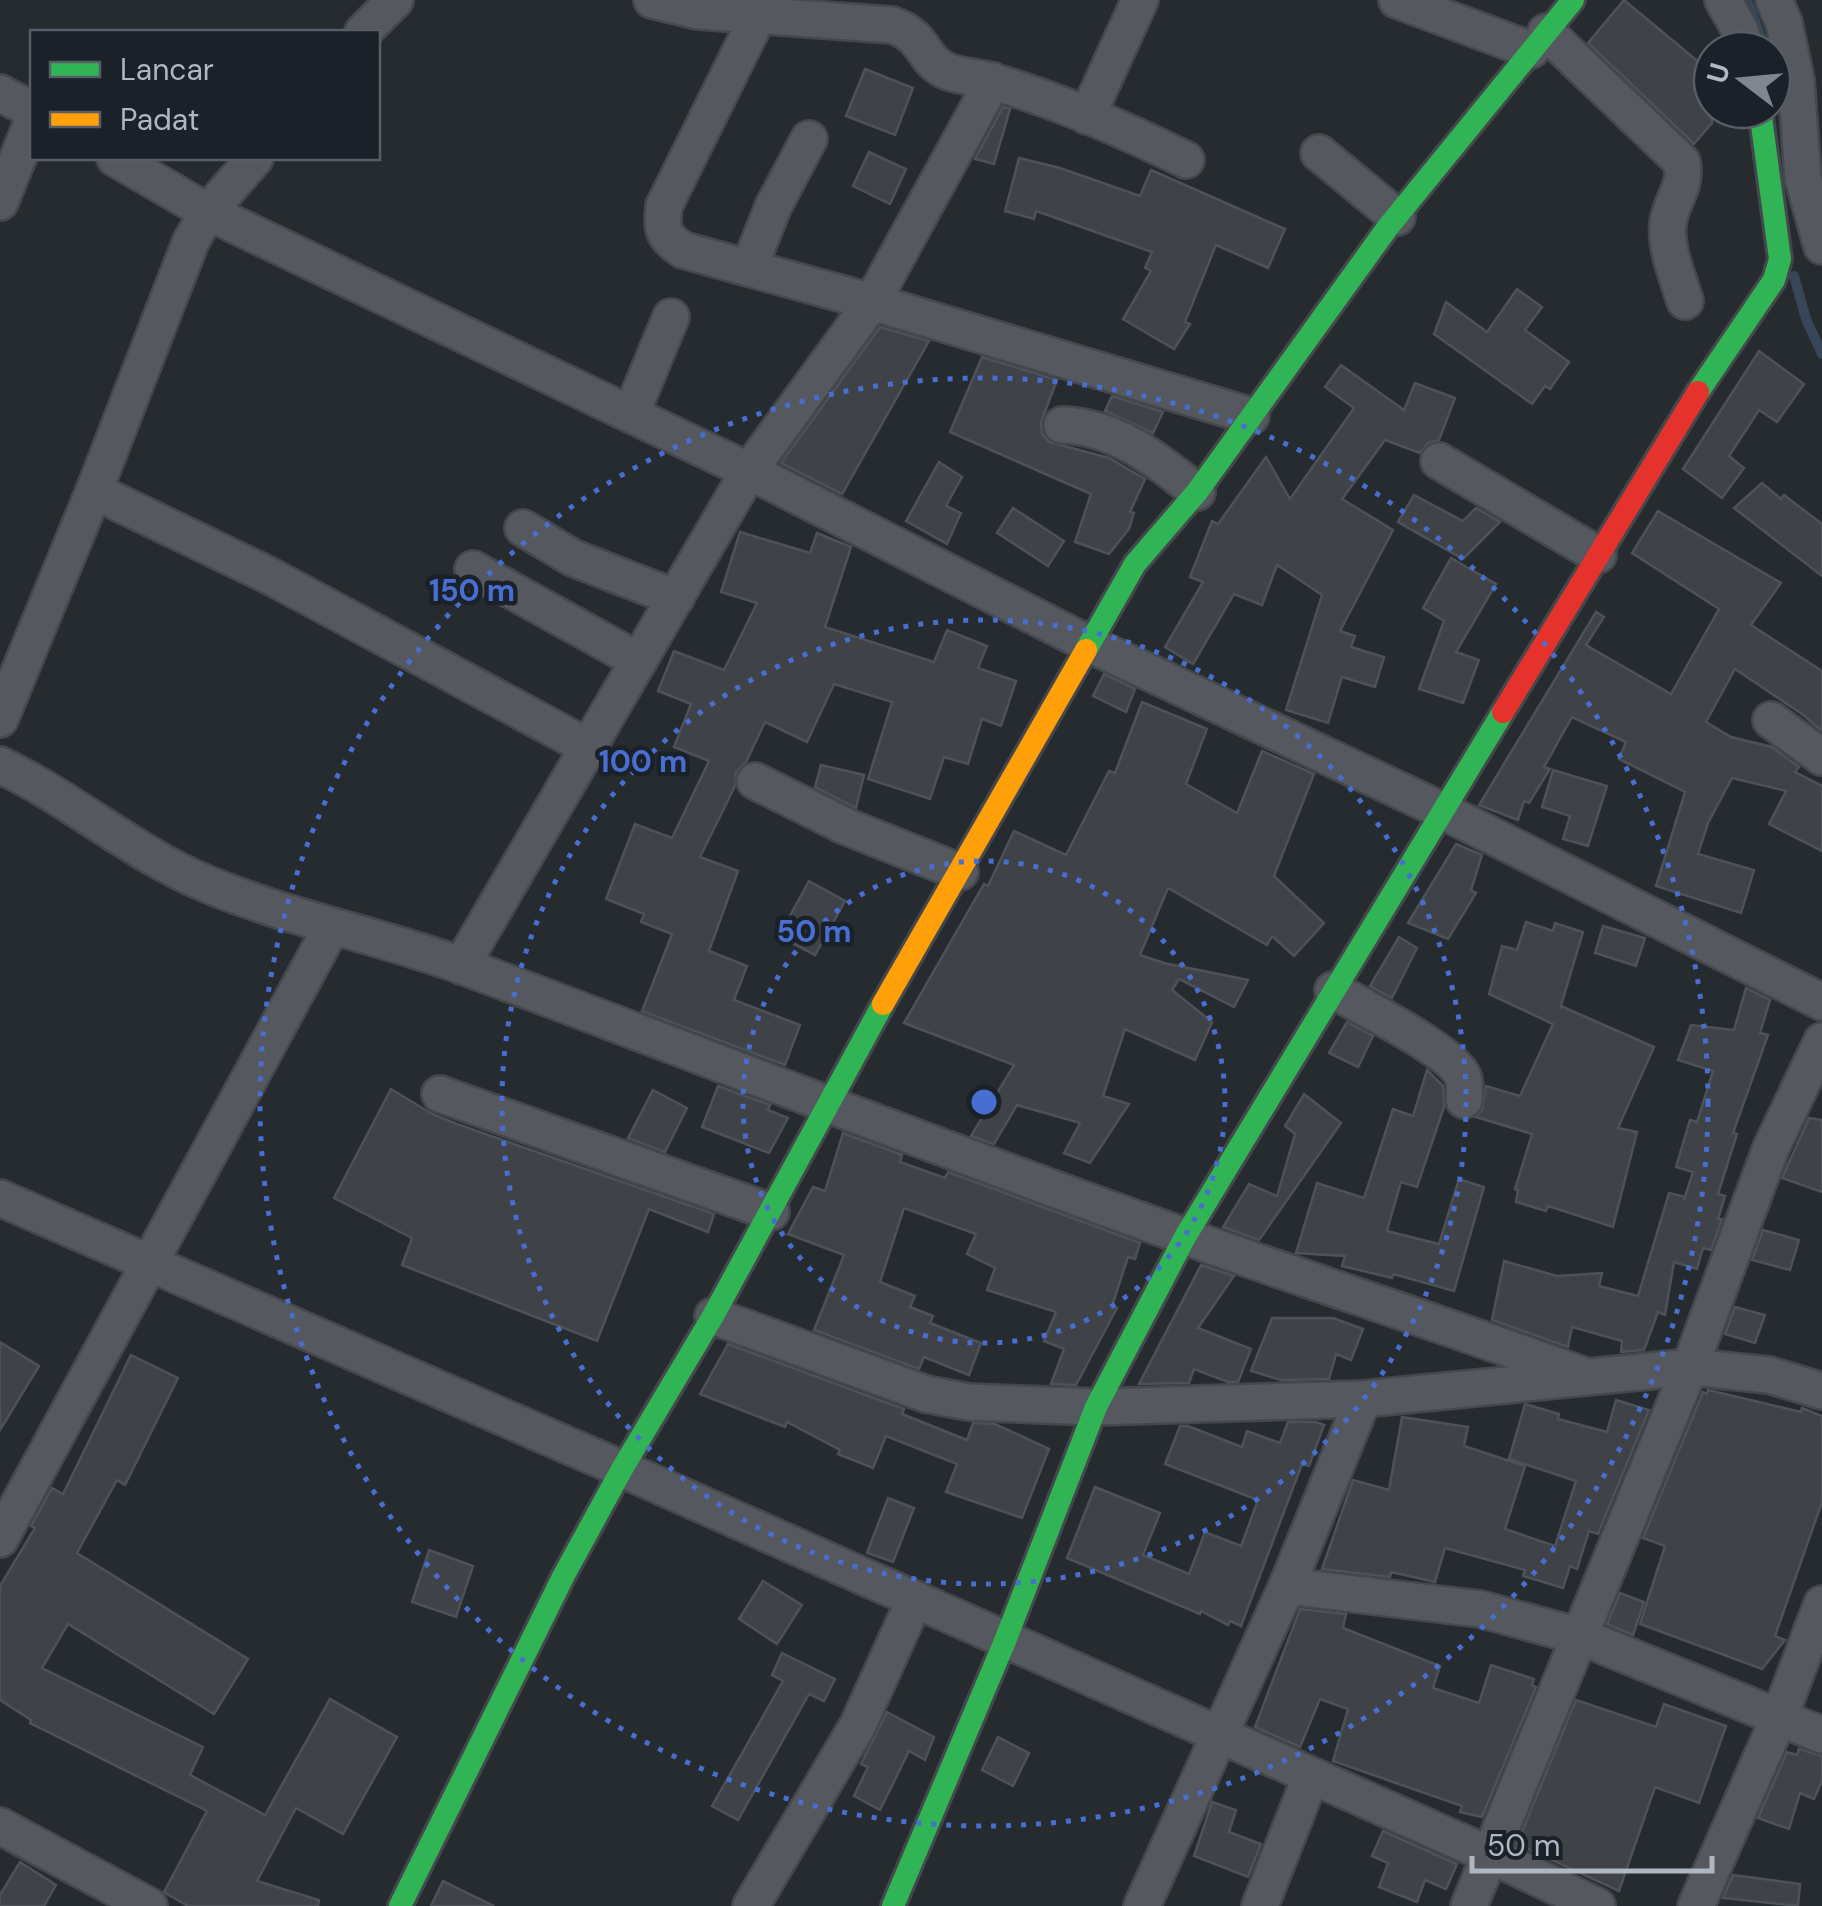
<svg xmlns="http://www.w3.org/2000/svg" width="1822" height="1906" viewBox="0 0 1822 1906" font-family="'DM Sans',sans-serif">
<rect width="100%" height="100%" fill="#262b30"/>
<g fill="none" stroke-linecap="round" stroke-linejoin="round">
<g stroke="#374658" stroke-width="10">
<polyline points="1747,0 1766,50"/>
<polyline points="1772,67 1777,80 1779,105"/>
<polyline points="1794,276 1806,319 1822,354"/>
</g>
</g>
<g fill="#3f4348" stroke="#4d5258" stroke-width="2.5">
<polygon points="1624,0 1712,73 1712,123 1694,144 1588,43"/>
<polygon points="865,69 913,88 895,135 846,116"/>
<polygon points="1003,107 1010,109 994,164 975,159"/>
<polygon points="869,152 906,169 890,204 853,186"/>
<polygon points="1019,158 1060,168 1140,196 1151,170 1285,229 1268,268 1216,245 1185,322 1190,324 1174,349 1123,319 1151,271 1145,268 1152,252 1036,211 1034,219 1005,211"/>
<polygon points="1517,289 1542,307 1525,330 1569,362 1550,389 1545,386 1532,404 1434,334 1446,302 1487,332"/>
<polygon points="880,327 929,341 842,494 781,463"/>
<polygon points="1759,351 1804,384 1777,422 1759,410 1729,456 1744,468 1722,498 1683,469"/>
<polygon points="982,357 1057,380 1041,422 1042,433 1049,442 1109,458 1145,479 1130,512 1134,513 1129,529 1109,554 1075,542 1091,494 950,432"/>
<polygon points="1341,365 1404,410 1415,383 1455,398 1439,440 1428,443 1420,453 1385,440 1342,499 1393,530 1340,631 1355,636 1351,647 1384,657 1375,687 1342,677 1328,723 1286,710 1322,595 1277,565 1262,605 1234,594 1193,664 1165,647 1203,582 1190,577 1212,521 1218,524 1266,457 1290,499 1354,408 1325,387"/>
<polygon points="1112,396 1163,412 1153,433 1105,411"/>
<polygon points="939,462 962,477 946,506 961,513 947,544 906,521"/>
<polygon points="1762,483 1781,499 1784,495 1822,524 1822,576 1734,508"/>
<polygon points="1414,495 1463,521 1476,508 1500,522 1463,559 1398,522"/>
<polygon points="1013,508 1064,541 1048,566 997,533"/>
<polygon points="1658,511 1781,583 1751,625 1822,671 1822,731 1802,714 1735,669 1706,722 1731,737 1772,747 1799,767 1795,772 1822,786 1822,851 1769,824 1786,791 1732,778 1708,823 1698,854 1754,870 1741,913 1656,886 1685,792 1619,759 1626,742 1572,717 1544,767 1550,769 1529,803 1524,801 1518,820 1479,805 1596,612 1604,617 1586,645 1671,694 1719,609 1632,553"/>
<polygon points="740,532 810,553 817,533 851,547 825,627 934,662 947,630 987,646 978,668 1016,681 1001,726 982,719 968,764 944,757 930,799 868,779 892,702 834,684 807,742 765,722 746,762 736,772 735,786 700,857 738,871 709,951 747,966 734,1000 800,1025 785,1065 642,1011 672,934 641,922 644,914 606,899 635,824 672,838 709,761 674,747 691,704 658,691 674,651 724,670 757,603 721,592"/>
<polygon points="1451,558 1496,584 1456,652 1479,660 1463,703 1419,689 1444,621 1423,608"/>
<polygon points="1104,674 1135,689 1126,712 1093,696"/>
<polygon points="1142,702 1207,729 1186,784 1237,813 1262,751 1314,774 1274,876 1324,923 1294,956 1272,936 1267,945 1168,888 1140,955 1164,963 1248,980 1234,1007 1179,979 1172,990 1212,1022 1195,1060 1125,1029 1103,1096 1129,1104 1090,1163 1064,1153 1080,1123 1017,1105 994,1144 971,1136 1014,1065 904,1023 984,884 988,886 1014,831 1066,855 1109,771 1115,773"/>
<polygon points="821,765 864,775 856,808 815,787"/>
<polygon points="1553,770 1607,786 1588,846 1563,839 1570,816 1542,807"/>
<polygon points="1456,844 1482,855 1471,890 1476,893 1448,939 1408,923"/>
<polygon points="809,881 845,901 815,955 779,936"/>
<polygon points="1526,922 1553,931 1555,923 1583,932 1560,1009 1561,1006 1654,1047 1618,1128 1637,1132 1613,1227 1548,1206 1546,1211 1516,1202 1518,1190 1515,1189 1532,1134 1476,1117 1482,1110 1486,1086 1520,1096 1553,1024 1489,994 1502,946 1517,950"/>
<polygon points="1603,926 1645,938 1636,966 1595,953"/>
<polygon points="1399,937 1417,948 1392,998 1370,986"/>
<polygon points="1746,988 1770,1000 1760,1033 1768,1035 1733,1133 1737,1134 1718,1194 1725,1196 1718,1219 1722,1219 1711,1250 1703,1248 1697,1269 1674,1262 1665,1315 1658,1312 1644,1350 1621,1352 1622,1341 1572,1327 1568,1347 1492,1320 1504,1261 1557,1276 1602,1273 1599,1286 1638,1296 1669,1193 1685,1197 1684,1200 1693,1172 1676,1167 1690,1120 1697,1122 1713,1071 1678,1060 1691,1025 1734,1030"/>
<polygon points="1347,1022 1373,1036 1358,1067 1329,1053"/>
<polygon points="1427,1070 1443,1086 1444,1107 1417,1187 1401,1182 1387,1231 1439,1244 1459,1179 1484,1187 1454,1291 1393,1274 1392,1278 1342,1266 1345,1256 1296,1253 1317,1183 1364,1198 1393,1109 1413,1116"/>
<polygon points="718,1086 770,1105 768,1110 788,1118 769,1153 702,1127"/>
<polygon points="391,1089 432,1114 457,1124 714,1214 708,1232 649,1209 597,1341 402,1265 412,1238 334,1198"/>
<polygon points="653,1090 687,1108 665,1152 628,1138"/>
<polygon points="1304,1094 1341,1123 1259,1240 1223,1227 1249,1184 1277,1196 1295,1134 1285,1126"/>
<polygon points="1809,1118 1822,1120 1822,1192 1782,1178"/>
<polygon points="843,1133 902,1155 900,1162 945,1178 948,1172 1140,1243 1135,1259 1128,1257 1112,1306 1117,1308 1076,1385 1051,1384 1064,1349 1044,1341 1056,1312 987,1290 995,1268 967,1254 976,1234 904,1208 880,1282 915,1296 910,1307 933,1316 930,1323 981,1343 969,1375 924,1357 919,1369 814,1330 844,1255 788,1234 813,1187 825,1191"/>
<polygon points="1763,1230 1799,1240 1790,1270 1752,1260"/>
<polygon points="1201,1265 1234,1276 1198,1328 1251,1349 1238,1382 1228,1382 1194,1369 1189,1383 1139,1384"/>
<polygon points="1735,1307 1765,1315 1755,1343 1725,1334"/>
<polygon points="1272,1318 1333,1318 1363,1329 1351,1360 1336,1354 1329,1379 1281,1380 1251,1371"/>
<polygon points="0,1342 39,1366 0,1430"/>
<polygon points="728,1344 904,1409 902,1414 967,1440 973,1423 995,1424 1049,1449 1022,1518 946,1492 957,1464 886,1436 873,1468 838,1454 840,1450 787,1422 785,1427 700,1394"/>
<polygon points="131,1355 178,1378 125,1485 117,1480 77,1553 248,1659 214,1714 68,1624 42,1668 203,1747 190,1775 265,1815 330,1699 397,1737 343,1834 296,1808 257,1881 319,1900 318,1906 188,1906 167,1894 164,1892 207,1811 30,1723 31,1720 0,1700 0,1586 35,1528 31,1526 52,1488 63,1494"/>
<polygon points="1708,1390 1801,1412 1802,1408 1822,1416 1822,1502 1775,1636 1785,1640 1762,1669 1640,1624 1665,1546 1643,1538 1703,1392 1707,1394"/>
<polygon points="1616,1400 1649,1410 1598,1534 1589,1531 1577,1569 1570,1566 1563,1588 1523,1576 1525,1570 1445,1548 1435,1582 1391,1572 1390,1577 1322,1569 1353,1480 1389,1490 1402,1417 1468,1427 1464,1446 1525,1466 1505,1529 1555,1546 1576,1481 1509,1459 1525,1404 1559,1414 1558,1419 1607,1432"/>
<polygon points="1288,1422 1316,1422 1324,1425 1309,1466 1302,1464 1241,1626 1230,1621 1228,1625 1201,1611 1200,1614 1067,1558 1095,1487 1160,1513 1143,1555 1189,1574 1205,1532 1241,1546 1258,1500 1165,1464 1180,1426 1188,1426 1242,1447 1247,1431 1280,1443"/>
<polygon points="888,1498 914,1508 893,1562 867,1553"/>
<polygon points="429,1550 473,1566 456,1617 412,1602"/>
<polygon points="763,1581 802,1605 777,1644 739,1619"/>
<polygon points="1620,1593 1644,1602 1633,1635 1607,1624"/>
<polygon points="1300,1609 1346,1614 1343,1628 1440,1666 1433,1688 1479,1703 1491,1665 1534,1679 1532,1685 1536,1687 1482,1817 1460,1812 1462,1806 1333,1761 1348,1709 1320,1699 1300,1747 1255,1727"/>
<polygon points="782,1653 835,1679 824,1701 809,1694 738,1820 712,1806 783,1681 772,1675"/>
<polygon points="1576,1700 1656,1727 1664,1704 1726,1726 1699,1803 1655,1787 1619,1891 1517,1844"/>
<polygon points="887,1712 934,1737 925,1760 909,1751 880,1810 854,1796 868,1767 861,1764"/>
<polygon points="998,1737 1029,1753 1013,1786 982,1770"/>
<polygon points="1799,1749 1822,1756 1822,1781 1814,1799 1800,1793 1789,1829 1758,1818 1787,1752 1797,1755"/>
<polygon points="1212,1802 1236,1810 1229,1832 1261,1844 1248,1877 1194,1856"/>
<polygon points="1383,1831 1457,1864 1446,1889 1425,1880 1417,1902 1379,1887 1388,1863 1372,1856"/>
<polygon points="20,1862 56,1885 44,1906 0,1906 0,1895"/>
<polygon points="1733,1875 1800,1884 1798,1906 1723,1898"/>
<polygon points="443,1881 494,1906 431,1906"/>
</g>
<g fill="none" stroke-linecap="round" stroke-linejoin="round">
<defs>
<g id="street">
<path d="M652 0 698 11 892 25C928 37 921 62 949 72 963 77 979 77 994 82 1059 101 1125 130 1186 160"/>
<path d="M766 0 664 206C661 229 663 237 683 250L872 302 1251 416"/>
<polyline points="1397,0 1531,50"/>
<polyline points="1723,0 1740,30 1747,50"/>
<polyline points="1774,0 1784,23 1796,80 1803,178 1822,246"/>
<polyline points="363,32 395,0"/>
<path d="M1546 32 1682 162C1687 187 1671 200 1668 223 1665 248 1678 278 1685 301"/>
<polyline points="0,93 32,110"/>
<polyline points="1087,116 1140,0"/>
<polyline points="1319,153 1397,217"/>
<polyline points="115,158 208,212 749,471 1087,643 1441,810 1822,1002"/>
<polyline points="0,202 32,123"/>
<polyline points="749,268 773,207 809,139"/>
<polyline points="631,414 671,317"/>
<path d="M1062 425C1114 426 1158 460 1197 492"/>
<polyline points="1439,461 1598,555"/>
<polyline points="94,491 270,576 588,747"/>
<polyline points="523,528 573,558 676,598"/>
<polyline points="473,569 639,661"/>
<polyline points="0,719 94,491 191,241 208,212 255,158"/>
<polyline points="1771,720 1822,757"/>
<path d="M0 765C72 799 134 854 207 884 293 920 383 936 468 968 706 1057 942 1150 1181 1235 1315 1283 1451 1327 1585 1376"/>
<polyline points="755,781 845,826 960,872"/>
<polyline points="461,966 749,471 872,302 993,81"/>
<path d="M1333 990C1360 1006 1453 1051 1463 1077 1466 1084 1464 1093 1464 1100"/>
<polyline points="440,1094 771,1212"/>
<polyline points="0,1198 622,1469 1490,1855 1597,1906"/>
<polyline points="713,1316 926,1394 968,1402 1096,1407 1363,1399 1690,1367 1769,1375 1822,1391"/>
<polyline points="0,1539 331,928"/>
<polyline points="1287,1586 1480,1609 1582,1637 1822,1735"/>
<polyline points="0,1826 149,1906"/>
<polyline points="751,1906 858,1725 915,1599"/>
<polyline points="1142,1906 1287,1586 1363,1399"/>
<polyline points="1260,1906 1311,1776"/>
<polyline points="1469,1906 1690,1367 1771,1148 1822,1041"/>
<polyline points="1696,1906 1779,1718 1822,1604"/>
</g>
<g id="fast">
<polyline points="1698,392 1774,280 1780,259 1760,110"/>
<polyline points="1086,650 1135,564 1197,492 1388,227 1573,0"/>
<polyline points="400,1906 564,1575 622,1469 713,1316 883,1004"/>
<polyline points="893,1906 1005,1641 1096,1407 1185,1237 1503,712"/>
</g>
<polyline id="slow" points="883,1004 1086,650"/>
<polyline id="jam" points="1503,712 1698,392"/>
</defs>
<use href="#street" stroke="#44474b" stroke-width="40"/>
<use href="#fast" stroke="#44474b" stroke-width="28"/>
<use href="#slow" stroke="#44474b" stroke-width="28"/>
<use href="#jam" stroke="#44474b" stroke-width="28"/>
<use href="#street" stroke="#55595f" stroke-width="35"/>
<use href="#fast" stroke="#30b455" stroke-width="22"/>
<use href="#slow" stroke="#ff9f0a" stroke-width="22"/>
<use href="#jam" stroke="#e5322d" stroke-width="22"/>
</g>
<g fill="none" stroke="#496ed1" stroke-width="5" stroke-dasharray="5 10">
<circle cx="984" cy="1102" r="241"/>
<circle cx="984" cy="1102" r="482"/>
<circle cx="984" cy="1102" r="724"/>
</g>
<circle cx="984" cy="1102" r="15" fill="#496ed1" stroke="#1a2129" stroke-width="5"/>
<g font-size="30" text-anchor="middle" font-weight="bold" fill="#496ed1" stroke="#1a2129" stroke-width="9" stroke-linejoin="round" paint-order="stroke">
<text x="472" y="601">150 m</text>
<text x="643" y="772">100 m</text>
<text x="814" y="942">50 m</text>
</g>
<rect x="30" y="30" width="350" height="130" fill="#1a2129" stroke="#565d66" stroke-width="2.5"/>
<rect x="50" y="62" width="50" height="15" fill="#30b455" stroke="#565d66" stroke-width="2.5"/>
<text x="120" y="80" font-size="30" fill="#afb7c2">Lancar</text>
<rect x="50" y="112" width="50" height="15" fill="#ff9f0a" stroke="#565d66" stroke-width="2.5"/>
<text x="120" y="130" font-size="30" fill="#afb7c2">Padat</text>
<g transform="translate(1742 80) rotate(286)"><circle r="48" fill="#1a2129" stroke="#565d66" stroke-width="2.5"/>
<path d="M0-8L18 38L0 25L-18 38Z" fill="#7f868f"/>
<text y="-15" font-size="28" font-weight="bold" text-anchor="middle" fill="#afb7c2">U</text>
</g>
<path d="M1472 1856v15h240v-15" fill="none" stroke="#afb7c2" stroke-width="5"/>
<text x="1487" y="1856" font-size="30" fill="#afb7c2" stroke="#1a2129" stroke-width="8" paint-order="stroke">50 m</text>
</svg>
